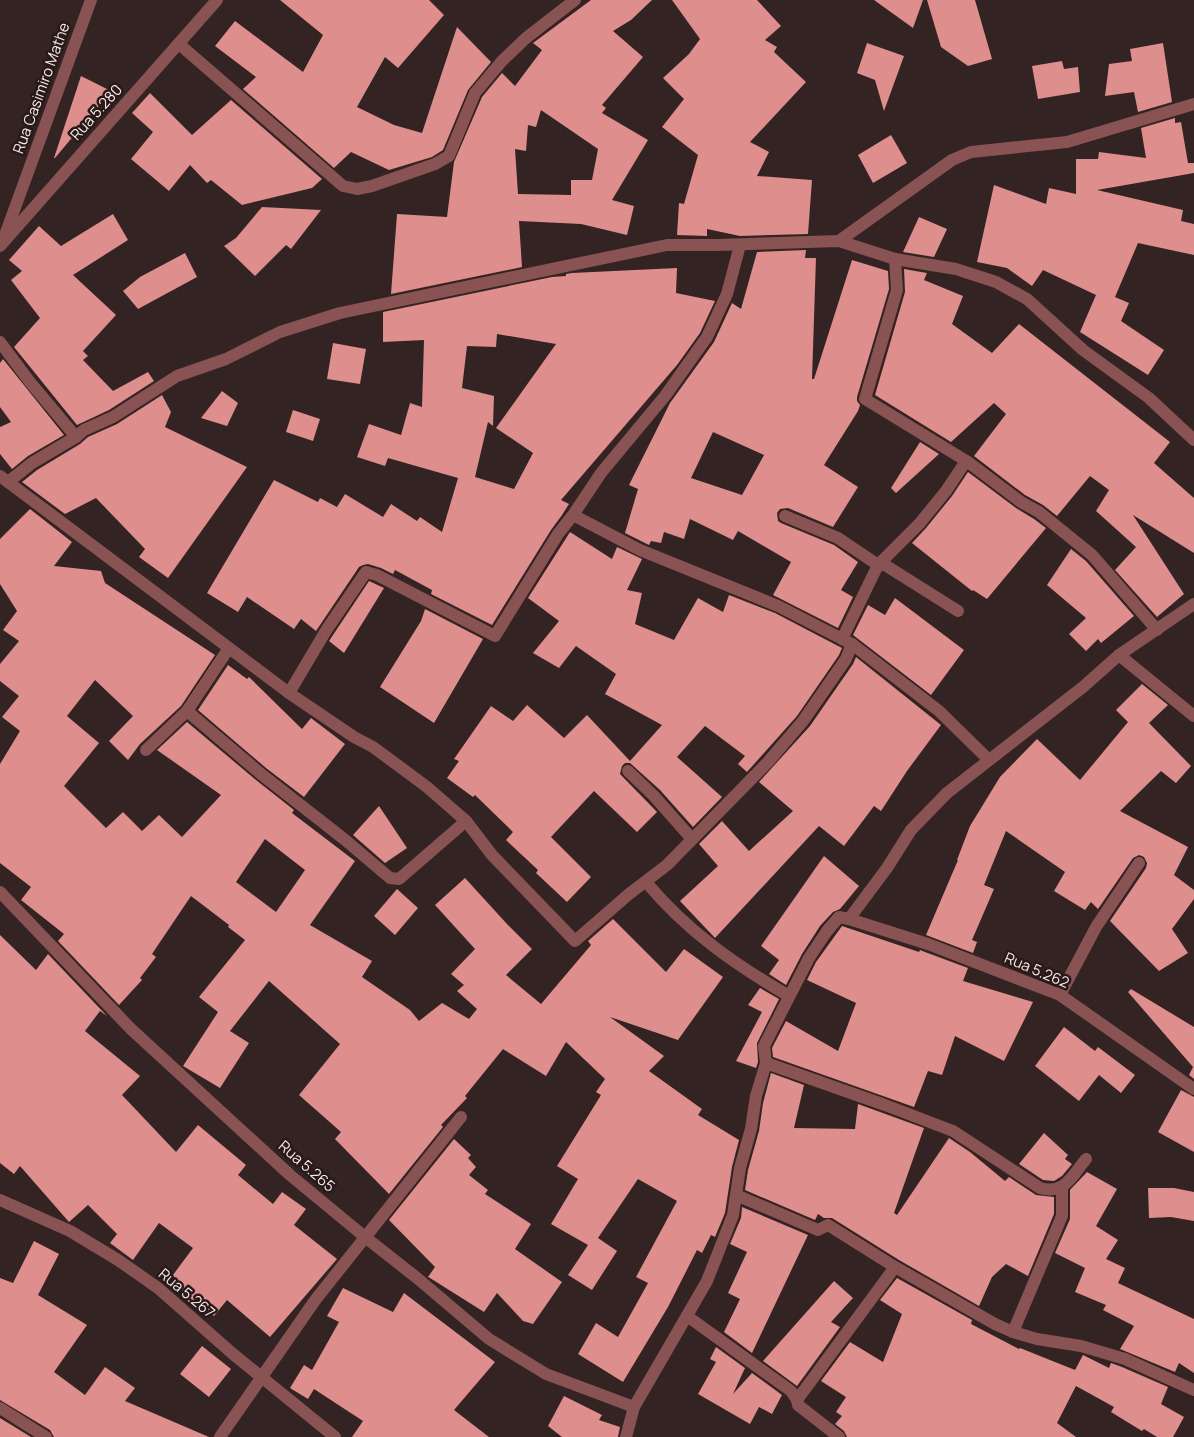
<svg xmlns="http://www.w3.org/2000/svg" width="1194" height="1437" viewBox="0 0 1194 1437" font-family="Manrope,sans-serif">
<rect width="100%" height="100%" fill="#332322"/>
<g fill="#dd8e8d" fill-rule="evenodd">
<polygon points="280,0 429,0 444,15 398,68 385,57 357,107 394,125 422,133 457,27 491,62 468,90 443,150 432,157 389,170 351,152 334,168 243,89 256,77 215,46 235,21 303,72 323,35"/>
<path d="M591 0H652L631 20 613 31 643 57 602 105 606 108 602 113 648 140 612 200 634 206 627 235 581 224 519 221 522 267 391 294 397 214 447 217 454 162 482 97 502 73 515 86 542 50 533 43ZM541 110 598 149 592 180H571V195L518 194 515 149 526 151 528 125 536 127Z"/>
<polygon points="672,0 757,0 781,26 765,40 777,47 774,52 806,82 750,142 769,152 757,176 812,180 808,234 740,236 707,229 707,236 677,235 679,203 684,204 698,155 662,127 684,99 663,78 689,54 700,39"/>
<polygon points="874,0 923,0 913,28"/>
<polygon points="927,0 975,0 992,59 968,66 941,47"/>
<polygon points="867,43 904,56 884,111 875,80 857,73"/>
<polygon points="1163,43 1172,102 1138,112 1134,92 1105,96 1109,64 1132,61 1130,49"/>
<polygon points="1062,61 1064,69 1078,67 1080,92 1038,99 1032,66"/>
<polygon points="81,76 111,91 55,158 54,158"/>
<polygon points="150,93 192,135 231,100 322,179 312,188 242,205 211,180 207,183 190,165 169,191 131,159 153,132 132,113"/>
<polygon points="1175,118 1175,123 1181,122 1188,163 1194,163 1194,173 1097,190 1183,210 1181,221 1194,224 1194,255 1138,243 1115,297 1129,303 1121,321 1164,350 1148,375 1080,332 1096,295 1043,270 1032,286 1007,268 977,262 994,185 1046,204 1049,188 1076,194 1076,159 1098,159 1099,152 1146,158 1141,128"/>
<polygon points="891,135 907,163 873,183 858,155"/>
<polygon points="262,207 321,210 291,249 286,245 255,276 224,246 236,238"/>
<polygon points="113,214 128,240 73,275 116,315 83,351 88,356 83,360 113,391 148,372 154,381 109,410 77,425 14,347 40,318 11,280 22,271 9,260 39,226 61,246"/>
<polygon points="919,217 947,229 934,257 903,252"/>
<path d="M806 250 805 258H816L812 379H814L852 260 888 271 889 289 857 397V401L860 405 858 411 824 465 858 487 833 527 788 508 780 509 777 513 778 521 781 523 834 545 858 562 841 590 853 597 838 628 773 595 791 562 738 531 733 540 690 519 684 539 664 532 661 543 651 541 649 545 625 533 638 489 629 485 670 403 714 342 732 303 741 309 757 252ZM713 432 764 455 742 495 691 478Z"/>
<polygon points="185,253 197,277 138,309 123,291 140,277"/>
<path d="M677 268 676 293 715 301 700 333 677 365 561 500 569 504 562 515 551 530 492 625 431 594 432 590 395 570 393 574 381 568 368 564 363 565 359 567 316 631 301 619 294 629 247 597 238 612 207 593 274 480 318 502 320 498 337 507 345 494 383 517 391 504 417 521 420 517 442 532 458 478 388 458 385 466 357 457 369 424 401 435 410 403 422 407 424 340 383 342V312L552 277 566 276V274L572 273ZM497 334 556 344 496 428 533 453 514 489 475 477 488 422 493 426 494 396 462 388 467 346 496 347Z"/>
<polygon points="904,269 927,273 924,280 963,296 952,324 992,353 1019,324 1170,442 1154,463 1194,498 1194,553 1133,515 1184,594 1157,617 1115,570 1136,547 1096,511 1109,490 1090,476 1057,516 1043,505 1025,495 974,456 1006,414 994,403 951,442 875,395 905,292"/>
<polygon points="333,343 366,349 360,384 327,379"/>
<polygon points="3,359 64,435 28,456 12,469 0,454 0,427 11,422 0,407 0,363"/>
<polygon points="222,391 238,403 227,426 201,418"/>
<polygon points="162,395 171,412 165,427 247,467 168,578 139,557 145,549 96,498 65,514 22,482 37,470 80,444 88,437 117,424"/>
<polygon points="293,410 320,419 313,441 286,432"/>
<polygon points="920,442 939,454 896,493 891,488"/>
<polygon points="968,472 1016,508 1034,519 1046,528 987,599 973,590 972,591 912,543 926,528 952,496"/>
<path d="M30 509 72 542 54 566 101 571 105 583 215 655 181 706 140 744 128 760 109 741 133 716 95 680 67 716 99 743 64 786 106 828 123 812 142 831 159 815 182 837 221 795 157 750 187 722 256 780 294 810 292 813 355 861 310 925 372 961 362 977 410 1010 419 1021 442 1003 469 1019 477 1009 457 991 464 985 451 974 475 949 435 905 465 878 507 924 532 949 506 975 541 1004 591 945 588 941 613 919 666 972 684 949 723 977 678 1040 610 1017 664 1056 649 1071 702 1109 698 1115 739 1140 732 1167 725 1213 715 1237 711 1235 702 1253 697 1250 668 1307 623 1382 578 1354 596 1323 618 1337 648 1283 636 1277 677 1201 638 1179 598 1238 617 1251 592 1290 568 1275 588 1245 551 1224 578 1179 557 1166 601 1095 596 1092 605 1079 566 1042 546 1076 503 1049 465 1096 467 1098 441 1125 443 1127 389 1194 335 1139 341 1132 299 1095 340 1044 269 981 230 1031 249 1043 220 1088 183 1066 218 1012 199 997 245 940 228 927 229 925 191 896 152 954 156 957 140 978 142 980 119 1005 58 941 64 934 21 900 31 887 0 863V764L20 731 2 717 19 696 0 681V664L19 641 3 630 17 611 0 584V539ZM265 839 305 870 276 912 236 882Z"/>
<polygon points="570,532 612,559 617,547 642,559 627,590 642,593 635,624 674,640 698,598 723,612 729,595 775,613 842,648 839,655 797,716 747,772 738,764 745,756 705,726 677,757 722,797 693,827 660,790 630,763 625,763 622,766 620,774 657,812 637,832 594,791 551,837 591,877 567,902 536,873 538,870 506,840 513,832 475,795 473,797 447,778 459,761 454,759 491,706 513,721 527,705 564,738 587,715 630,761 662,725 605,694 616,674 576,646 559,668 533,653 559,621 528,598"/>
<polygon points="1071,549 1086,561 1134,616 1101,643 1098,639 1086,651 1069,634 1086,618 1047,585"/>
<polygon points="369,581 384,588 344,653 329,641"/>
<polygon points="895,598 964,650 931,695 853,635 868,605 885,615"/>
<polygon points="425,609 483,639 434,723 380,687 421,621"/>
<polygon points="856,657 941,725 907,771 881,811 874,806 844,846 819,826 715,938 680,901 718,866 699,844 722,821 749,851 793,811 759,782 810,726 853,664"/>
<polygon points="228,665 247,679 249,677 302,729 311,718 345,744 304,797 266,768 198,710"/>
<polygon points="1142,684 1168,705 1149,723 1191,766 1176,783 1161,771 1120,811 1188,847 1174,875 1194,890 1194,899 1172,929 1188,953 1159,971 1110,921 1146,868 1147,863 1144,857 1139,855 1133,858 1098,909 1091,902 1085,910 1054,891 1065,872 1006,831 984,885 994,889 972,940 977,942 973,953 926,935 958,860 957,860 970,826 1000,777 1037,739 1080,780 1128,722 1116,710"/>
<polygon points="379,806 407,848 385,863 353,835"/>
<polygon points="824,856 859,886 840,909 833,912 820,926 802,954 786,985 769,974 779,960 761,946"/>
<polygon points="397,889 418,908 395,935 374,916"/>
<polygon points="842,926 919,952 920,950 925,952 968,968 963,981 1033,1002 1004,1061 955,1036 942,1075 928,1071 914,1107 773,1057 772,1048 786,1021 838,1051 856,1003 807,980 816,962"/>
<polygon points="0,935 36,970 48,954 107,1016 100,1011 85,1031 140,1076 122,1095 176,1152 198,1125 246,1165 238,1175 273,1204 282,1192 306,1209 294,1225 337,1259 270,1337 227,1300 214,1316 167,1283 193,1248 159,1223 133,1260 110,1243 117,1234 88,1205 69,1222 20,1166 14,1174 0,1163"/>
<polygon points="760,988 779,999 757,1043 758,1062 756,1068 736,1061 762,1012 748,1005"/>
<polygon points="1131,989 1194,1027 1194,1079 1189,1075 1193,1067 1128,992"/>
<polygon points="1064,1027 1095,1051 1098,1047 1135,1075 1121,1093 1099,1075 1079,1101 1035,1066"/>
<polygon points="771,1073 804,1085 794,1128 855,1129 858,1104 924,1128 894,1213 897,1215 949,1138 970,1152 1005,1181 1009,1177 1036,1195 1054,1197 1054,1214 1028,1276 1006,1264 992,1277 979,1306 899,1260 832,1218 824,1218 818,1214 815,1220 745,1190 748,1170 759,1131 763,1103"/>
<polygon points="1181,1090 1194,1097 1194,1152 1158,1132"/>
<polygon points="1044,1133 1068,1155 1065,1159 1072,1164 1062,1176 1054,1181 1043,1180 1019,1164"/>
<polygon points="454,1139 471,1155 468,1158 476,1167 469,1175 488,1190 485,1194 531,1224 515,1249 562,1282 533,1324 523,1321 497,1293 484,1312 430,1278 428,1277 435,1267 389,1220"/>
<polygon points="1087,1172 1117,1189 1096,1226 1118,1240 1106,1259 1125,1268 1118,1283 1194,1319 1194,1373 1179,1363 1175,1372 1120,1349 1134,1326 1103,1310 1106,1305 1075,1292 1085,1268 1055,1253 1070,1219 1070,1190"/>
<polygon points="1148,1188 1174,1188 1194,1192 1194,1221 1171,1217 1149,1218"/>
<polygon points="742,1207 808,1235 752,1353 724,1332 740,1299 728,1293 747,1252 730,1244 741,1218"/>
<polygon points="34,1241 59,1254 38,1295 87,1325 54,1372 85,1395 105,1367 135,1388 125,1401 209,1437 54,1437 50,1430 0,1400 0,1278 13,1283"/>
<polygon points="897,1278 972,1320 971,1324 1019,1349 1020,1348 1075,1370 1083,1355 1109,1368 1111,1363 1122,1367 1168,1387 1161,1404 1184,1417 1173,1437 1157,1437 1144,1429 1142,1431 1111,1412 1114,1407 1076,1386 1057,1423 1076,1437 847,1437 844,1431 835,1424 842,1416 836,1412 846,1397 821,1381 850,1342 883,1362 902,1314 880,1300"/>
<polygon points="834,1281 853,1298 831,1322 840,1327 797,1386 763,1361"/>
<polygon points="343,1288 393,1312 404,1293 495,1362 454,1410 489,1437 352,1437 363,1421 314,1389 308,1399 290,1388 304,1365 312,1370 339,1322 327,1316"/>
<polygon points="202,1346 231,1369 209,1397 180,1374"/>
<polygon points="716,1347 745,1368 733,1394 752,1373 782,1395 772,1414 759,1407 750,1424 698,1394 716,1362 710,1359"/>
<polygon points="564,1396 602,1415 599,1420 620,1427 618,1437 562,1437 548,1426"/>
<polygon points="0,1418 31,1437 0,1437"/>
</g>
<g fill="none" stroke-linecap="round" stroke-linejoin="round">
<g stroke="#885352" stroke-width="12">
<polyline points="179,44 343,186 357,189 372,186 435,164 449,156 475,93 502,61 526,38 575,0"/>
<polyline points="5,235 91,0"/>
<polyline points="839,241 952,160 971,152 1067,142 1194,104"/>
<polyline points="740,245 727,294 707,337 665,396 601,473 573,515 640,550 778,606 852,644 939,711 989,760"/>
<polyline points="0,246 217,0"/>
<polyline points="895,259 897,290 865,399 968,462 1021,502 1039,512 1092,555 1157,630"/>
<polyline points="0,342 30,382 76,437 84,430 113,417 177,376 226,359 280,332 340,313 667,245 718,245 839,241 895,259 956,269 996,282 1027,299 1083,350 1149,398 1194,440"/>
<polyline points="0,476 289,693 354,737 373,747 427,787 466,821 492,855 575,941 629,894 667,865 768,762 803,721 846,659 852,644"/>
<polyline points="8,482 32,463 76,437"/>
<polyline points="785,516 838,538 878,565 885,565 958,611"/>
<polyline points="842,639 878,565 920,523 946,491 966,461"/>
<polyline points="1119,655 1194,716"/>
<polyline points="289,693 327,629 366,572 377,575 495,636 558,534 573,515"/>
<polyline points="187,711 261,774 344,839 390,878 399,879 466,821"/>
<polyline points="146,750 187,711 229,648"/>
<polyline points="628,771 654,796 692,839"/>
<path d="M646 882C687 931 734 964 789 996"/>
<polyline points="0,892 131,1029 290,1175 365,1237 417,1278 489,1339 546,1374 634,1407"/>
<polyline points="849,919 928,944 1060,995 1194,1089"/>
<polyline points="1060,995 1096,927 1139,863"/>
<path d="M766 1063 885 1105 953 1131 1040 1188C1065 1195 1072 1176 1086 1159"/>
<polyline points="736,1195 818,1230 828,1225 895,1267 995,1324 1013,1332 1037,1339 1081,1346 1125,1359 1194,1390"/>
<polyline points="0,1200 70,1231 118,1260 158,1288 233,1354 335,1437"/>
<polyline points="687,1316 791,1391 797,1400 895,1267"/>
<polyline points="1013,1332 1062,1216 1062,1188"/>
<polyline points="797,1400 798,1405 839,1437"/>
<polyline points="0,1408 46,1437"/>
<polyline points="220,1437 316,1299 461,1117"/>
<polyline points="626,1437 634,1407 707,1281 733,1215 740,1168 751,1129 756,1096 766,1063 764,1046 809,958 827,931 839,917 849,919 887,868 911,830 947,793 1083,687 1119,655 1194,604"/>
</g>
</g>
<g text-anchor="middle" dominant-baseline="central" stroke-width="5" stroke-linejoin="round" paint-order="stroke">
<g font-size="15" fill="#f7ebea" stroke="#291919">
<text transform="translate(41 88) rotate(-70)">Rua Casimiro Mathe</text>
<text transform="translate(96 112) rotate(-48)">Rua 5.280</text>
<text transform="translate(1037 970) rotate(23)">Rua 5.262</text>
<text transform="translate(307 1166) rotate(41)">Rua 5.265</text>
<text transform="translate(187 1293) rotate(40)">Rua 5.267</text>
</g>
</g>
</svg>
